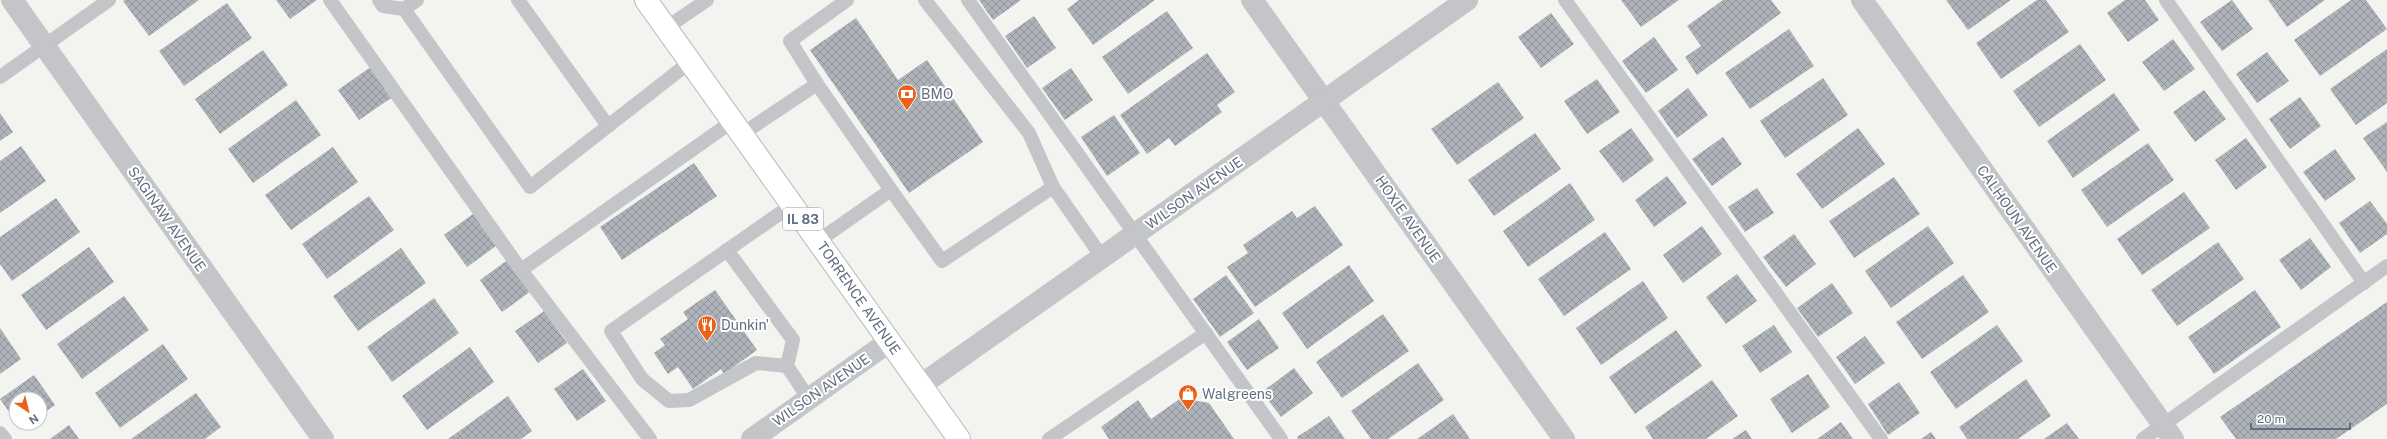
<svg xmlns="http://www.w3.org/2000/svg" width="2387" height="439" viewBox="0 0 2387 439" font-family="'Public Sans',sans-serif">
<defs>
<pattern id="building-cross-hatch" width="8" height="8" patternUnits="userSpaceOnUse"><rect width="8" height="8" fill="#aeb3ba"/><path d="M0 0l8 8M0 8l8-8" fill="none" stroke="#91969d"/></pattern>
</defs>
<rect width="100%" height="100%" fill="#f3f4ef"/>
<g fill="url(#building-cross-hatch)">
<polygon points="125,0 199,0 149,36 123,1"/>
<polygon points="276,0 317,0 290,19"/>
<polygon points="979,0 1021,0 993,20"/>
<polygon points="1079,0 1155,0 1093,45 1067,9"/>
<polygon points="1621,0 1679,0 1641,27"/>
<polygon points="1723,0 1771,0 1781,13 1697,75 1685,57 1701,46 1687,26"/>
<polygon points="1946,0 2011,0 1968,30"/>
<polygon points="2037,0 2046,0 2069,32 2001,79 1976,43"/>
<polygon points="2125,0 2145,0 2159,20 2128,42 2107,13"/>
<polygon points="2232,0 2253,29 2222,51 2200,22"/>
<polygon points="2268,0 2325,0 2287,27"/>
<polygon points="2351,0 2366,0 2387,29 2320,76 2294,40"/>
<polygon points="227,3 252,38 184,86 159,51"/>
<polygon points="1167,11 1193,48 1128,94 1102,57"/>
<polygon points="1551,13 1574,44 1541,68 1518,37"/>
<polygon points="1034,16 1056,48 1027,68 1005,36"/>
<polygon points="856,18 898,80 927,60 983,142 909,193 810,50"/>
<polygon points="1789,29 1814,66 1750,109 1725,73"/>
<polygon points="1654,37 1678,70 1646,93 1622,61"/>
<polygon points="2173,39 2195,69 2164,91 2142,62"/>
<polygon points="2080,44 2106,80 2039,127 2013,91"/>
<polygon points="2387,49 2387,103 2356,125 2330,89"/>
<polygon points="263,50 288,85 220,134 195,99"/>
<polygon points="2267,52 2289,81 2257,103 2236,74"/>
<polygon points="1207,53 1235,92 1217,105 1222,112 1175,146 1169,138 1147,154 1120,115"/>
<polygon points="372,66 394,96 359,120 338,90"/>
<polygon points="1071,68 1093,100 1065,120 1042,88"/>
<polygon points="1823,78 1848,115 1785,158 1760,121"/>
<polygon points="1597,79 1620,112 1587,134 1564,101"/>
<polygon points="1498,82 1524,118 1457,165 1431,129"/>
<polygon points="1688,88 1708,115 1677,138 1658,111"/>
<polygon points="2204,90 2226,119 2195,142 2173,112"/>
<polygon points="2114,93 2140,130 2073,178 2047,141"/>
<polygon points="2300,97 2321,126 2290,149 2269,119"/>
<polygon points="296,100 321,135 253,183 228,149"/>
<polygon points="0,113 13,132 0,141"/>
<polygon points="1114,115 1140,153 1107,176 1081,137"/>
<polygon points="2387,122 2387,172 2363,138"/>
<polygon points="1631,128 1654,160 1623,183 1599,151"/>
<polygon points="1858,128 1885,164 1822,209 1796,174"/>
<polygon points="1535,133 1561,169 1494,216 1468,180"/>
<polygon points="1723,137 1742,164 1712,186 1692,159"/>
<polygon points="2246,138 2267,167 2236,190 2215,160"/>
<polygon points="2148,143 2174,180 2107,227 2081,190"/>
<polygon points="21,146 46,181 0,213 0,161"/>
<polygon points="333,147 358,182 291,230 265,195"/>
<polygon points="2335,149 2356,179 2325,201 2303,172"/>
<polygon points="694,163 717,196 622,260 600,227"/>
<polygon points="1667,176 1687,203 1654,227 1635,200"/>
<polygon points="1894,177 1920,214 1854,258 1829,221"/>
<polygon points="1570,183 1595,220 1528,267 1503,231"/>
<polygon points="1757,188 1774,213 1745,232 1728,207"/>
<polygon points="2184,192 2210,228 2142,275 2117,239"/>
<polygon points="369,196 394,230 327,279 302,244"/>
<polygon points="56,198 80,232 12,281 0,264 0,237"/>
<polygon points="2370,201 2387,224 2387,234 2360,253 2339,223"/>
<polygon points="1315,206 1343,245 1255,307 1227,267 1248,253 1243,245 1292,211 1297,218"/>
<polygon points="473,214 496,246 467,267 444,235"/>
<polygon points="1702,226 1722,254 1683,283 1663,255"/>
<polygon points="1928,226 1954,263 1891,308 1865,271"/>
<polygon points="1605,232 1631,269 1564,316 1538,279"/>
<polygon points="1794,234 1816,264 1786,287 1763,257"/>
<polygon points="2310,238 2331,267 2301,290 2279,260"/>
<polygon points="2218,242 2244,279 2177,326 2151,290"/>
<polygon points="89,247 114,282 46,330 21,295"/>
<polygon points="401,248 426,283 358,331 333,296"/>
<polygon points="509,259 531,291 502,312 480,280"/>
<polygon points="1349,265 1374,301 1307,349 1282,313"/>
<polygon points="1737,274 1757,301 1726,324 1706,297"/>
<polygon points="1226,275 1254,313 1220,337 1193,299"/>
<polygon points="1963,275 1989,312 1922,359 1896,322"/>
<polygon points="1643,281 1668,318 1601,365 1576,328"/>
<polygon points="1832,283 1853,313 1818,337 1797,308"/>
<polygon points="715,290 757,350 724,374 721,369 693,389 678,367 668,374 654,353 665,345 660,339 688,319 683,312"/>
<polygon points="2255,290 2281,327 2214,374 2188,337"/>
<polygon points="124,296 149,330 82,379 57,344"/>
<polygon points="434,298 459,333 392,382 367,347"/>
<polygon points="2387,302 2387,404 2336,439 2236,439 2220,417"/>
<polygon points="544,311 567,343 538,363 515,331"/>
<polygon points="1383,314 1409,351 1342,398 1316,362"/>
<polygon points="1259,319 1279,348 1247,370 1227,342"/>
<polygon points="1774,325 1792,352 1760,373 1742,346"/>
<polygon points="1997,325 2023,361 1956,409 1930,372"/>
<polygon points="0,328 21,359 0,374"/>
<polygon points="1676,330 1702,366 1635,414 1609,377"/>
<polygon points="1865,336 1885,363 1855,384 1836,357"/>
<polygon points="163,344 188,379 120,428 95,393"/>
<polygon points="470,347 494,382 427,430 402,396"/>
<polygon points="1418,363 1444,400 1388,439 1371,439 1351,411"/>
<polygon points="1294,368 1313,393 1281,417 1262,392"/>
<polygon points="583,369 606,401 577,421 554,389"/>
<polygon points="1808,374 1830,407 1792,433 1770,399"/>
<polygon points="34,375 55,405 40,416 40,399 16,399 16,422 0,399"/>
<polygon points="2026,379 2051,416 2018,439 1967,439 1959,427"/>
<polygon points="1712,380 1738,416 1706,439 1653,439 1645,427"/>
<polygon points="1899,382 1920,413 1888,435 1868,404"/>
<polygon points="196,393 221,427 205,439 131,439"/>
<polygon points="508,396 532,431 521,439 448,439"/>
<polygon points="1181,398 1209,403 1234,439 1109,439 1101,427 1138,400 1151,419"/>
<polygon points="1453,414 1470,439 1417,439"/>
<polygon points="1329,416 1345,439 1298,439 1297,437"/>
<polygon points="1841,422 1853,439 1817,439"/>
<polygon points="17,423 30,423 21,429"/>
<polygon points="2067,423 2079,439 2044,439"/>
<polygon points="69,425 79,439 50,439"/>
<polygon points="1746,430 1752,439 1732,439"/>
<polygon points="1931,432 1936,439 1921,439"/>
</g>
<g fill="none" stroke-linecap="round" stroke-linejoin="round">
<defs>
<polyline id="primary" points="646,0 959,439"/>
</defs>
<use href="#primary" stroke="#b5b8bc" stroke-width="24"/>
<g stroke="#c3c5c9" stroke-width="14">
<polyline points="330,0 521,270 650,439"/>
<polyline points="379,0 383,6 404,9 417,0"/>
<polyline points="518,0 608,126"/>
<polyline points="847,0 790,41 817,84 891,190"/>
<polyline points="925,0 1029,133 1053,187"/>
<polyline points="968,0 1281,439"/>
<polyline points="1565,0 1881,439"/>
<polyline points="2166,0 2364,283"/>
<polyline points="404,9 530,187 690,62"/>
<polyline points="666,28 707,0"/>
<polyline points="0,77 109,0"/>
<polyline points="742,134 817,84"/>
<polyline points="818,241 891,190 942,261 1053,187 1102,257"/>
<polyline points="727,250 793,340 787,366 809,399"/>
<polyline points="521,270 733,121"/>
<polyline points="787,366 756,363 689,400 669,401 642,379 611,331 792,205"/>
<polyline points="0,433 5,439"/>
<polyline points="1049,439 1206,333"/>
<polyline points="2143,439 2387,266"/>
</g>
<g stroke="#c3c5c9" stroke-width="22">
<polyline points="12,0 323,439"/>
<polyline points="1252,0 1564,439"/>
<polyline points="1862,0 2173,439"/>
<polyline points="921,385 1467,0"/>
<polyline points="752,439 890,341"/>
</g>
<use href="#primary" stroke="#fff" stroke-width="22"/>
</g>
<defs>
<symbol id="bank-pin" viewBox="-11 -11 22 30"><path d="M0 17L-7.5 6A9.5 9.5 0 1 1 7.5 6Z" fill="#eb6117" stroke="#fff"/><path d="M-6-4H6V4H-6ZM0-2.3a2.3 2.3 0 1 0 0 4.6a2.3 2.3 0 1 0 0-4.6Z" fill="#fff"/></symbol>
<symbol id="restaurant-pin" viewBox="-11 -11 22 30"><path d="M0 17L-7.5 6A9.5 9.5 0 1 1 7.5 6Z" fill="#eb6117" stroke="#fff"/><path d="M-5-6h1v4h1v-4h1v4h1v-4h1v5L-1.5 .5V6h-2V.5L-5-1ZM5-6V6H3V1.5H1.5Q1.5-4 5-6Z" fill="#fff"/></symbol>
<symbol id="shop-pin" viewBox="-11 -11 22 30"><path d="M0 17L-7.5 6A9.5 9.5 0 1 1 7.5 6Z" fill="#eb6117" stroke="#fff"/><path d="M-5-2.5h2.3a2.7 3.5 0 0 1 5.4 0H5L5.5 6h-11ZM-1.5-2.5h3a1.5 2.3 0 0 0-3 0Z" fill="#fff"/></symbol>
</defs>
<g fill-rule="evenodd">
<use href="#bank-pin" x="896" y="83" width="22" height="30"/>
<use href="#restaurant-pin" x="696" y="314" width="22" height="30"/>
<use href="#shop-pin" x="1177" y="383" width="22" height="30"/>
</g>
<g text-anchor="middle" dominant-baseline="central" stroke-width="4" stroke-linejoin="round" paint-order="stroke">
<rect fill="#fff" stroke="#909aa8" stroke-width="1" x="783" y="208" width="40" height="22" rx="3"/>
<g font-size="13" font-weight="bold" fill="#616f82">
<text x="803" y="219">IL 83</text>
</g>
<g font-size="14" fill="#616f82" stroke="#fff" text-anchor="start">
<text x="921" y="94">BMO</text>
<text x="721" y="325">Dunkin'</text>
<text x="1202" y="394">Walgreens</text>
</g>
<g font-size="14" fill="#616f82" stroke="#fff">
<text transform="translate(1194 193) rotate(-35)">WILSON AVENUE</text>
<text transform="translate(167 219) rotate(55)">SAGINAW AVENUE</text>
<text transform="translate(1408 219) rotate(55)">HOXIE AVENUE</text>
<text transform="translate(2017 219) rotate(55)">CALHOUN AVENUE</text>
<text transform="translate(859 298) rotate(55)">TORRENCE AVENUE</text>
<text transform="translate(821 390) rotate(-35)">WILSON AVENUE</text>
</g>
</g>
<g transform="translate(28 411) rotate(145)"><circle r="19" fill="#ffffff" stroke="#c0c5cd"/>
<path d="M0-3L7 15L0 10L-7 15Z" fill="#eb6117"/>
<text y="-6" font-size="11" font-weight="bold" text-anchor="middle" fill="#616f82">N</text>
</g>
<path d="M2251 423v6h99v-6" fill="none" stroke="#616f82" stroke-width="2"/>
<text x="2257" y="423" font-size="12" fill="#616f82" stroke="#ffffff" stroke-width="3" paint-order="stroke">20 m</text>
</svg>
